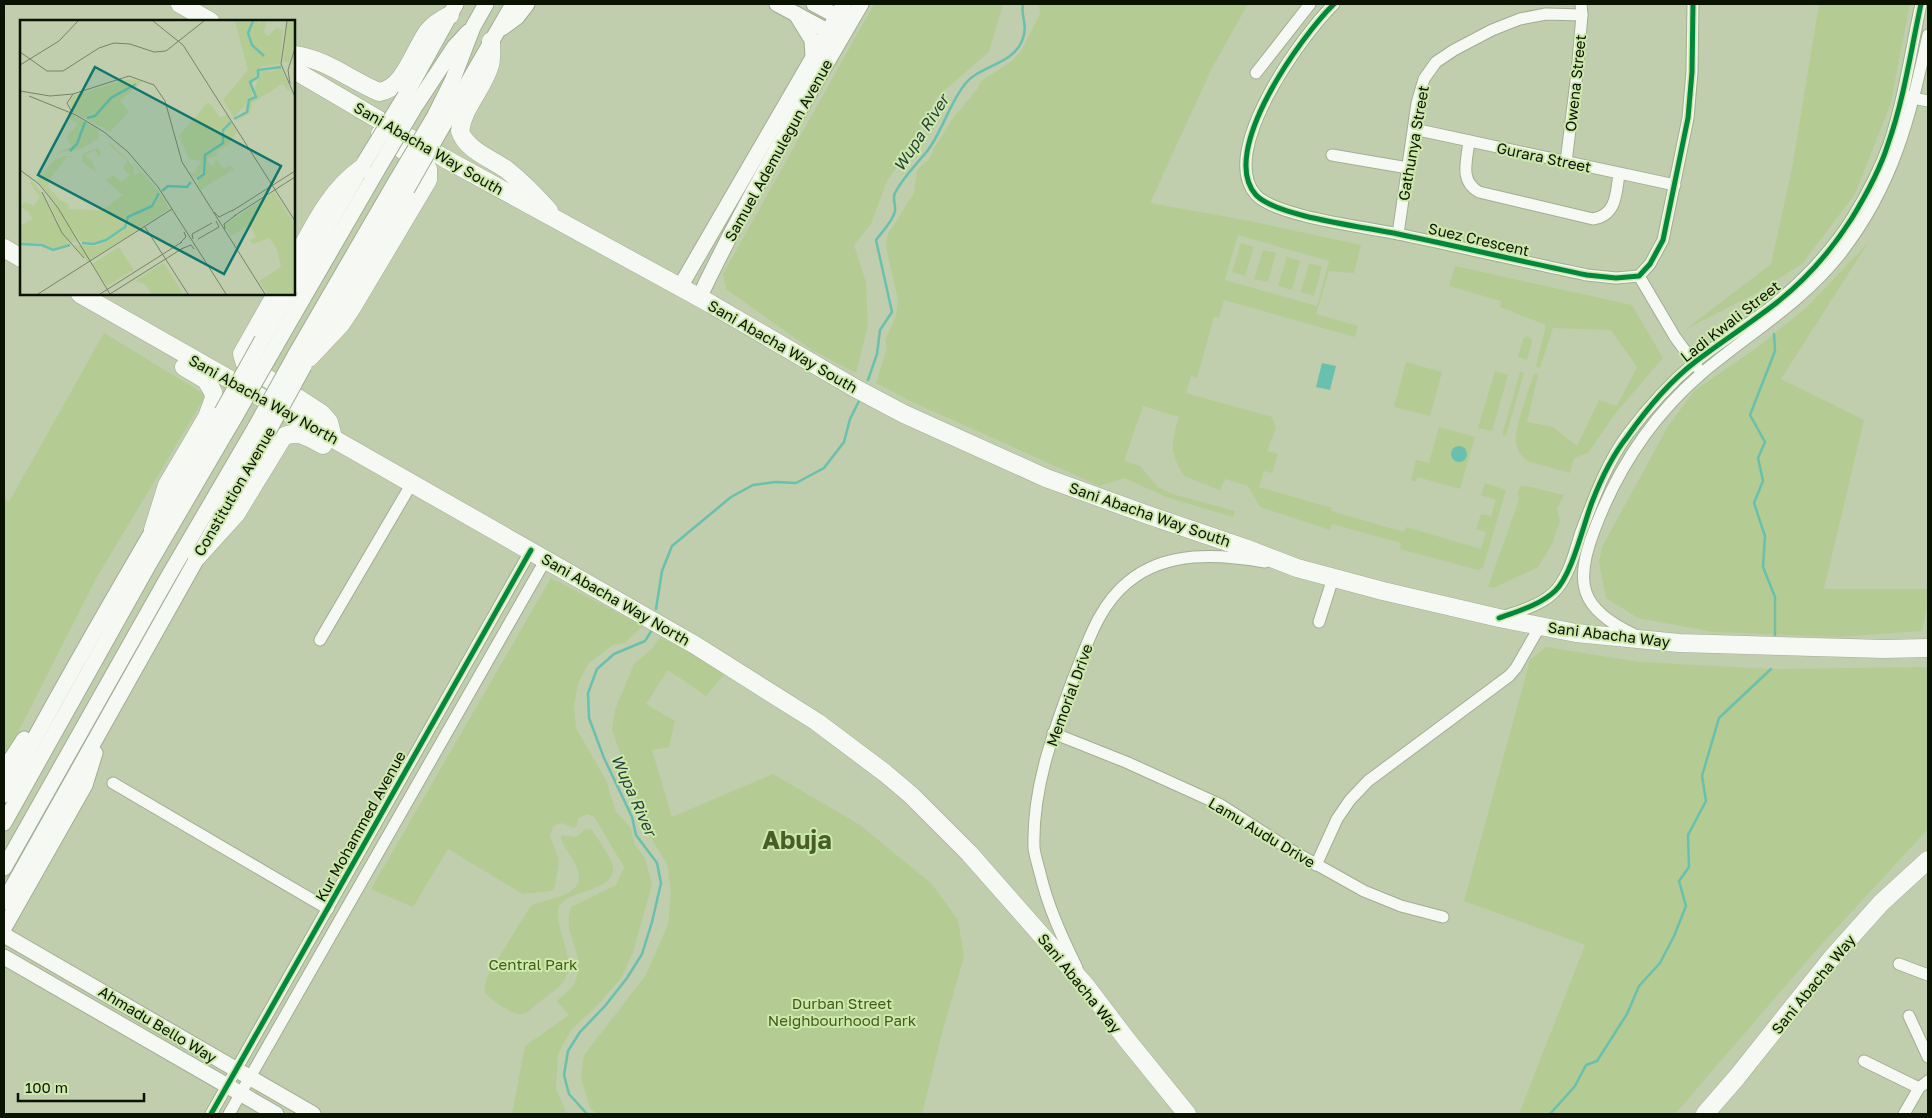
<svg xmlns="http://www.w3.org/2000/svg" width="1932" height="1118" viewBox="0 0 1932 1118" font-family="'Golos Text',sans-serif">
<rect width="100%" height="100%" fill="#c0cead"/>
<g fill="#b4cc93" fill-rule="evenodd">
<polygon points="874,4 1003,4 989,52 938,96 906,154 887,181 871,224 854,245 866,282 868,325 856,373 812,350 726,289 723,274"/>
<path d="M1039 4H1248L1212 68 1150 203 1245 220 1361 245 1354 273 1329 271 1316 314 1358 326 1355 337 1224 300 1219 318 1214 317 1197 378 1191 376 1186 393 1272 417 1276 427 1267 451 1278 454 1272 473 1264 471 1259 487 1332 508 1331 511 1404 532 1406 527 1481 549 1486 532 1476 529 1481 514 1491 516 1496 500 1481 495 1485 483 1506 490 1483 568 1478 570 1400 549 1401 543 1332 524 1330 530 1260 507 1248 486 1225 479 1220 490 1184 476C1169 452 1171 443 1179 417L1143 406 1124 461 1140 466 1158 487 1172 494 1235 511 1233 517 1169 498 1124 478 1100 486 910 401 876 383 887 348 885 340 896 316 898 300 886 246 888 234 914 193 917 170 930 158 934 148 956 114 978 88 981 81 1012 61 1021 51 1040 14ZM1238 235 1329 261 1317 306 1225 280Z"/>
<polygon points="1819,4 1910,4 1890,106 1855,194 1802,264 1751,296 1686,329 1771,264 1792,169"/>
<polygon points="1241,243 1254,247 1245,276 1232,272"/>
<polygon points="1868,243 1781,379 1864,420 1824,589 1928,589 1928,602 1922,631 1837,637 1713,632 1638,618 1606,598 1599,562 1602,547 1667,428 1694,391 1759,346 1807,307"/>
<polygon points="1263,250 1276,253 1268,282 1254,279"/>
<polygon points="1287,257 1300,261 1292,290 1278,286"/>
<polygon points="1309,263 1322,267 1314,296 1301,292"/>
<path d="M1455 266 1632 305 1663 358 1615 414 1588 453 1574 458 1570 473 1530 462C1522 458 1516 449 1516 440 1515 426 1529 389 1534 374L1538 375 1527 422 1553 427 1577 446 1599 400 1617 406 1637 367 1611 330 1553 328 1540 368 1536 366 1546 325 1500 307 1501 301 1449 286Z"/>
<polygon points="104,333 206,395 97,577 4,760 4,499 9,502"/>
<polygon points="1527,336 1532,339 1532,342 1527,360 1518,357 1523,339"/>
<polygon points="1406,362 1442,372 1430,416 1394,407"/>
<polygon points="1495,371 1508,375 1492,431 1478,428"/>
<polygon points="1520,372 1524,373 1506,436 1502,435"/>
<polygon points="1439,427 1475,437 1460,489 1417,477 1416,482 1411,480 1416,460 1429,463"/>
<polygon points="1521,486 1526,486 1564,495 1557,508 1560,521 1552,544 1538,567 1494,588 1488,587 1519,500 1518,492"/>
<path d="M551 578 643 626 625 643 613 645 588 664 578 684 574 706 576 728 606 780 616 812 631 828 635 845 645 858 652 884 633 953 621 978 598 1005 571 1030 558 1054 556 1089 567 1114H512L525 1046 569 1015 557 1001C562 996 571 990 574 984 589 954 560 935 571 907L616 885 624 867 594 817 587 814 578 819 577 826 573 828 562 823 553 826 550 837 559 859 555 887 551 891 523 894 448 849 413 907 371 889Z"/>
<polygon points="660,637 726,672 706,696 668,670 646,704 675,721 669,747 652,750 672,817 773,774 860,825 932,884 958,920 964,957 942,1033 922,1114 596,1114 590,1108 581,1078 584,1055 646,975 668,924 671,893 667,864 649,835 612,730 615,710 634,664 652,649"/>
<polygon points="1546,647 1639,662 1771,669 1928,667 1928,829 1820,946 1675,1114 1519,1114 1585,945 1464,901 1530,660"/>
<path d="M591 829C598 840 610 854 613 867 617 887 580 891 568 898 565 900 562 903 559 906 553 930 578 958 564 981 558 990 546 996 538 1003 533 1007 528 1013 522 1014 513 1016 493 1000 486 994L484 987 489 973 530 907C541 898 590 898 577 868 573 857 563 848 561 837L562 835 576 837 585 830Z"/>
</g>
<g fill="#69c0ae">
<polygon points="1322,363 1336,366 1330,390 1316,387"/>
<circle cx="1459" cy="454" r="8"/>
</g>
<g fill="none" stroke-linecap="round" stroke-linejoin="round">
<g stroke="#69c0ae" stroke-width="2.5">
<polyline points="1774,334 1775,351 1750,415 1765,442 1758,458 1763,481 1754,503 1765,536 1763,567 1775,597 1775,635"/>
<path d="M868 380 877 354 880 330 892 312 876 240C882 232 893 221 895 211 896 205 892 198 895 193 903 177 917 164 928 150 943 130 949 104 965 84 980 65 1012 65 1022 41 1029 24 1020 16 1023 4"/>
<polyline points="656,609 662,571 672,546 731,497 753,485 776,482 796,483 824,468 844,442 850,419 860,399"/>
<polyline points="587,1114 569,1094 564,1075 568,1051 580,1032 605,1006 627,978 642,954 652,922 661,883 657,863 636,835 632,817 604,758 589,718 588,693 597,669 614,654 645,641 652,630"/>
<polyline points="1550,1114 1575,1086 1586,1065 1597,1061 1627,1014 1639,986 1660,963 1674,936 1686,906 1679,881 1689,867 1688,835 1706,801 1702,776 1719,718 1771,669"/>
</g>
<defs>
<g id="minor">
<path d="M1334 4C1302 35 1217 152 1256 195 1277 217 1366 227 1398 234 1461 247 1524 262 1587 275L1616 278 1639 276 1650 264 1663 240 1688 118 1692 72 1693 4"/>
<polyline points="1256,73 1310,4"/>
<polyline points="1908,97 1928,101"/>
<polyline points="1414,129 1675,185"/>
<path d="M1469 141C1467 161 1459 181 1479 192L1593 219C1617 215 1616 193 1619 174"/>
<polyline points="1332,155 1408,168"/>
<polyline points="1566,162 1577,73 1582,15 1581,4"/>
<polyline points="1398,234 1417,103 1424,79 1436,62 1454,50 1492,30 1520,19 1546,14 1582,15"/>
<polyline points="1639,276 1675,337 1697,367"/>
<path d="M1502 617C1520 611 1545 604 1557 589 1570 573 1575 551 1581 532 1594 498 1606 464 1628 434 1647 409 1669 384 1694 363 1719 342 1747 326 1772 306 1803 281 1832 251 1853 217 1867 194 1880 169 1889 144 1904 99 1911 50 1921 4"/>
<polyline points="1319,622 1333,578"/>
<path d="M1633 634C1580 609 1574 583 1594 531 1617 469 1651 417 1701 374 1748 334 1802 303 1841 253 1894 185 1910 117 1928 35"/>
<polyline points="320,640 412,483"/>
<polyline points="1053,733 1126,762 1221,805 1289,849 1364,891 1401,906 1443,917"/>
<polyline points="113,783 328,909"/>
<polyline points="1316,865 1337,819 1350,800 1368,781 1509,676 1516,668 1540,626"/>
<polyline points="1899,964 1928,975"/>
<path d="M1077 968C1062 937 1048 907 1040 873 1038 865 1035 856 1034 848 1032 789 1053 733 1073 679 1087 645 1098 606 1128 582 1166 550 1220 554 1265 562"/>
<polyline points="1909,1016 1928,1057"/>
<polyline points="1864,1061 1919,1088"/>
<polyline points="211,1114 531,550"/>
<polyline points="229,1114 546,559"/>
<polyline points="1904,1114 1919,1088 1928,1081"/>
</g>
<g id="major">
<polyline points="777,4 835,35"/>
<polyline points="814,4 844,20"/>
<polyline points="796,14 812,40 813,56"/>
<polyline points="502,28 517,17 527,4"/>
<polyline points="405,96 456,4"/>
<polyline points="416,105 455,46 468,32"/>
<polyline points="434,117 453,79 473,27 486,4"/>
<polyline points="444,124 513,4"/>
<polyline points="294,286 356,177"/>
<polyline points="680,287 844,4"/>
<path d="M699 298C747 197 805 100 861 4"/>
<polyline points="262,340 289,294"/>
<polyline points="318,343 407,189"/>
<polyline points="275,347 378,169"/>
<polyline points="294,357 396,181"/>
<polyline points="4,770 24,739"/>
<path d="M4 795C73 665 148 539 222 412"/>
<polyline points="4,823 149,564 235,417"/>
<polyline points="4,868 168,577 256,426"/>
<polyline points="4,902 268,432"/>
<polyline points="4,928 85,785 95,753"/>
<polyline points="4,935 313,1114"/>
<polyline points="4,957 276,1114"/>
</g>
<g id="highway">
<polyline points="180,4 210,21"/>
<path d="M491 41C491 50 492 58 490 65 483 89 463 107 460 131 466 150 492 159 507 170 522 182 536 196 549 211"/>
<path d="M294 55C326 59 350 80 379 92 404 89 414 50 428 31 434 24 442 19 450 15"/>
<polyline points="294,70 444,158 711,304 855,388 904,414 1046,478 1148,515 1245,548 1297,568 1383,591 1499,618 1576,633 1679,643 1884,649 1928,648"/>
<polyline points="4,248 21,258"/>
<path d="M294 262C313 228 329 191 362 168"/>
<polyline points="80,294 695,645 817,722 885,773 911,795 969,853 1086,986 1127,1040 1187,1114"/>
<polyline points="276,294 242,354 245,364 321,413 329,422 333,438"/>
<polyline points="309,358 341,324 353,306 428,180 428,169 424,165 380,134"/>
<polyline points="153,530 167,485 207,417 214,398 213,392 206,380 184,367"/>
<path d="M197 557 236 514 283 437C298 429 309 438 323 445"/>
<polyline points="1705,1114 1737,1077 1831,959 1881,903 1928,860"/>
</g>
</defs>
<use href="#minor" stroke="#a2ad93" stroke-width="13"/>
<use href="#major" stroke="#a2ad93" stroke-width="17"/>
<use href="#highway" stroke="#a2ad93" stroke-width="19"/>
<use href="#minor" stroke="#f6f8f3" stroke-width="11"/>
<use href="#major" stroke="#f6f8f3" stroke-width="15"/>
<use href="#highway" stroke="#f6f8f3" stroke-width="18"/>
<defs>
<g id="major-bridge">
<polyline points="364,163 405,96"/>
<polyline points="378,169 416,105"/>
<polyline points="396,181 434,117"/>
<polyline points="407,189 444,124"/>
<polyline points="222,412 262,340"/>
<polyline points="235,417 275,347"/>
<polyline points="256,426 294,357"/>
<polyline points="268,432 304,366"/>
</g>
</defs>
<use href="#major-bridge" stroke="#a2ad93" stroke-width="17" stroke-linecap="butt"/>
<use href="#major-bridge" stroke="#f6f8f3" stroke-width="15"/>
<defs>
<g id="cycleway">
<path d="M1334 4C1302 35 1217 152 1256 195 1277 217 1366 227 1398 234 1461 247 1524 262 1587 275L1616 278 1639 276 1650 264 1663 240 1688 118 1692 72 1693 4"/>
<path d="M1499 618C1518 611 1540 605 1555 591 1572 575 1583 526 1592 502 1601 479 1612 456 1627 437 1646 410 1669 382 1695 362 1720 343 1746 326 1771 307 1803 283 1831 251 1852 218 1866 195 1880 170 1888 144 1904 99 1911 50 1921 4"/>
<polyline points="211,1114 531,550"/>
</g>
</defs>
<use href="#cycleway" stroke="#cee9ac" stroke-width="8"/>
<use href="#cycleway" stroke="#00873e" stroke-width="5"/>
</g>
<g text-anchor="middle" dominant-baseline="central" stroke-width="4" stroke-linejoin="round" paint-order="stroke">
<g font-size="15" fill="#0a1300" stroke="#cee9ac">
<text transform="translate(1575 83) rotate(-84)">Owena Street</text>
<text transform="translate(1413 143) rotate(-80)">Gathunya Street</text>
<text transform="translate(429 148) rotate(30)">Sani Abacha Way South</text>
<text transform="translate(778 150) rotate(-61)">Samuel Ademulegun Avenue</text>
<text transform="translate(1544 157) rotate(12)">Gurara Street</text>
<text transform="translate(1479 239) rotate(13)">Suez Crescent</text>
<text transform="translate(1730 321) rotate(-38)">Ladi Kwali Street</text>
<text transform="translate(783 346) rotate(30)">Sani Abacha Way South</text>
<text transform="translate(264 399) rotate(29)">Sani Abacha Way North</text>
<text transform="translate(234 491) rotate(-60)">Constitution Avenue</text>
<text transform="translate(1150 514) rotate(19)">Sani Abacha Way South</text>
<text transform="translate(616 599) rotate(30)">Sani Abacha Way North</text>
<text transform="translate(1609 634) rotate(7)">Sani Abacha Way</text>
<text transform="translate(1069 695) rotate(-70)">Memorial Drive</text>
<text transform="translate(360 826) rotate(-61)">Kur Mohammed Avenue</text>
<text transform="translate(1262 832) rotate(31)">Lamu Audu Drive</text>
<text transform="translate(1080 983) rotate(51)">Sani Abacha Way</text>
<text transform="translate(1813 984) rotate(-51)">Sani Abacha Way</text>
<text transform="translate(158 1024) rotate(31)">Ahmadu Bello Way</text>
</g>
<g font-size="15" fill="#435b18" stroke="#cee9ac">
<text x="533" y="964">Central Park</text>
<text x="842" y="1003">Durban Street<tspan x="842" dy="17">Neighbourhood Park</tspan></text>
</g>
<g font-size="16" font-style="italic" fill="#26403d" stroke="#cee9ac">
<text transform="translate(921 133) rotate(-57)">Wupa River</text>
<text transform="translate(634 795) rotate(66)">Wupa River</text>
</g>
<g font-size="25" font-weight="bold" fill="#485e26" stroke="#cee9ac">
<text x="797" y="839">Abuja</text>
</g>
</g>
<g transform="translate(20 20)">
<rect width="275" height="275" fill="#c0cead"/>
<path d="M215 1H237L240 4V1H246L244 12 248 16 257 7 263 11 260 44 241 47 236 51H252L261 47 272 74 262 64 232 83 230 93 216 102 226 92 225 86 230 81 237 76 234 72 238 58 237 54 232 61V77L214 98 203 80 228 50ZM267 1H275V25L269 42H263ZM109 59 123 61 100 81 109 92 90 112 52 91 50 79 53 76ZM188 82 200 97 207 95 211 101 203 107 202 122 185 133 182 152 174 158 168 152 177 153 176 150 181 141 169 139 159 116ZM51 94 78 110 79 118 61 129 36 134 52 126 46 118 58 104 48 98ZM212 103 217 112 207 126 198 130 196 136 188 138V142L193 146 196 139 204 149 210 145 214 149 180 170 177 160 186 154V135L204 123V109ZM91 123 114 147V156L119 152 112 141 139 172 130 185 104 199V206L87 218 76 223 60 221 17 159 35 140 44 136H58L47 137 29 160 28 167 40 180 49 184 48 189 82 190 103 175 85 160 93 156 90 153 101 162 110 155 103 148 107 142 102 136 89 125 84 129ZM77 128 81 133 75 139 78 135 75 130 65 135 71 142 75 140 72 143 77 153 62 141V134ZM12 161 21 172 49 224 47 225 34 229 22 223H0V206L13 199 8 191 0 187 5 182 14 186 20 177 10 163ZM254 172 275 205V274H248L239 261 261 247 257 229 249 218 233 224 230 220 236 217 229 205 211 216 204 205ZM141 174 149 189 68 242 53 225 77 226 88 221 106 207 111 198 134 186ZM27 178 37 188 58 221 51 223 45 217ZM99 227 114 250 87 266 72 244ZM143 243 145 244 163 274H132L125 264 115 261Z" fill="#b4cc93"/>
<path fill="none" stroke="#69c0ae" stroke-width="2.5" d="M233 1 228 13 232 25 244 36M67 98 75 96 91 78 116 64M214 99 227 92 229 80 236 77 230 62 238 57V50L261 47M50 131 57 124 65 102M177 159 184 154 185 135 203 123V110L211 102M142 171 148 166 167 167 171 162M62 223 74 224 86 220 105 207 108 197 132 186 139 173M0 224 22 225 33 230 50 225"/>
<path fill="none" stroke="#778368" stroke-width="1" d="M133 1 163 25 275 201M267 1 261 44 275 77M0 32 27 51H43L79 28 94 23 110 24 134 32 146 31 184 1M0 45 39 21 58 1M270 64 268 50 275 28M0 71 30 76 53 74 109 56 134 65 145 81 162 142 245 274M9 76 56 95 84 112 108 132 138 167 206 274M52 92 47 83 53 74M0 150 19 164 38 188 90 274 163 228M22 172 42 213 64 238M212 191 275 151M194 192 199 197 213 190M214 196 275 157M125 207 168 274M205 209 204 204 216 195M173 219 172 214 192 203M178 219 199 207 196 201M159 224 166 217 164 212M161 229 171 225 174 229M18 274 152 189M80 274 162 222"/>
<path fill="#0f766e" fill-opacity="0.15" stroke="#0f766e" stroke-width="2.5" d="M75 47 261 146 204 254 18 155Z"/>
<rect width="275" height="275" fill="none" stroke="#0a1300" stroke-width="2.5"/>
</g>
<rect width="1932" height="1118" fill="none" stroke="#0a1300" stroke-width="10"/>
<path d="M18 1093v8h126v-8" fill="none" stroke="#0a1300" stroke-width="2.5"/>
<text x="25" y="1093" font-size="15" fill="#0a1300" stroke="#cee9ac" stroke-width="4" paint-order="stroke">100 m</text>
</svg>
